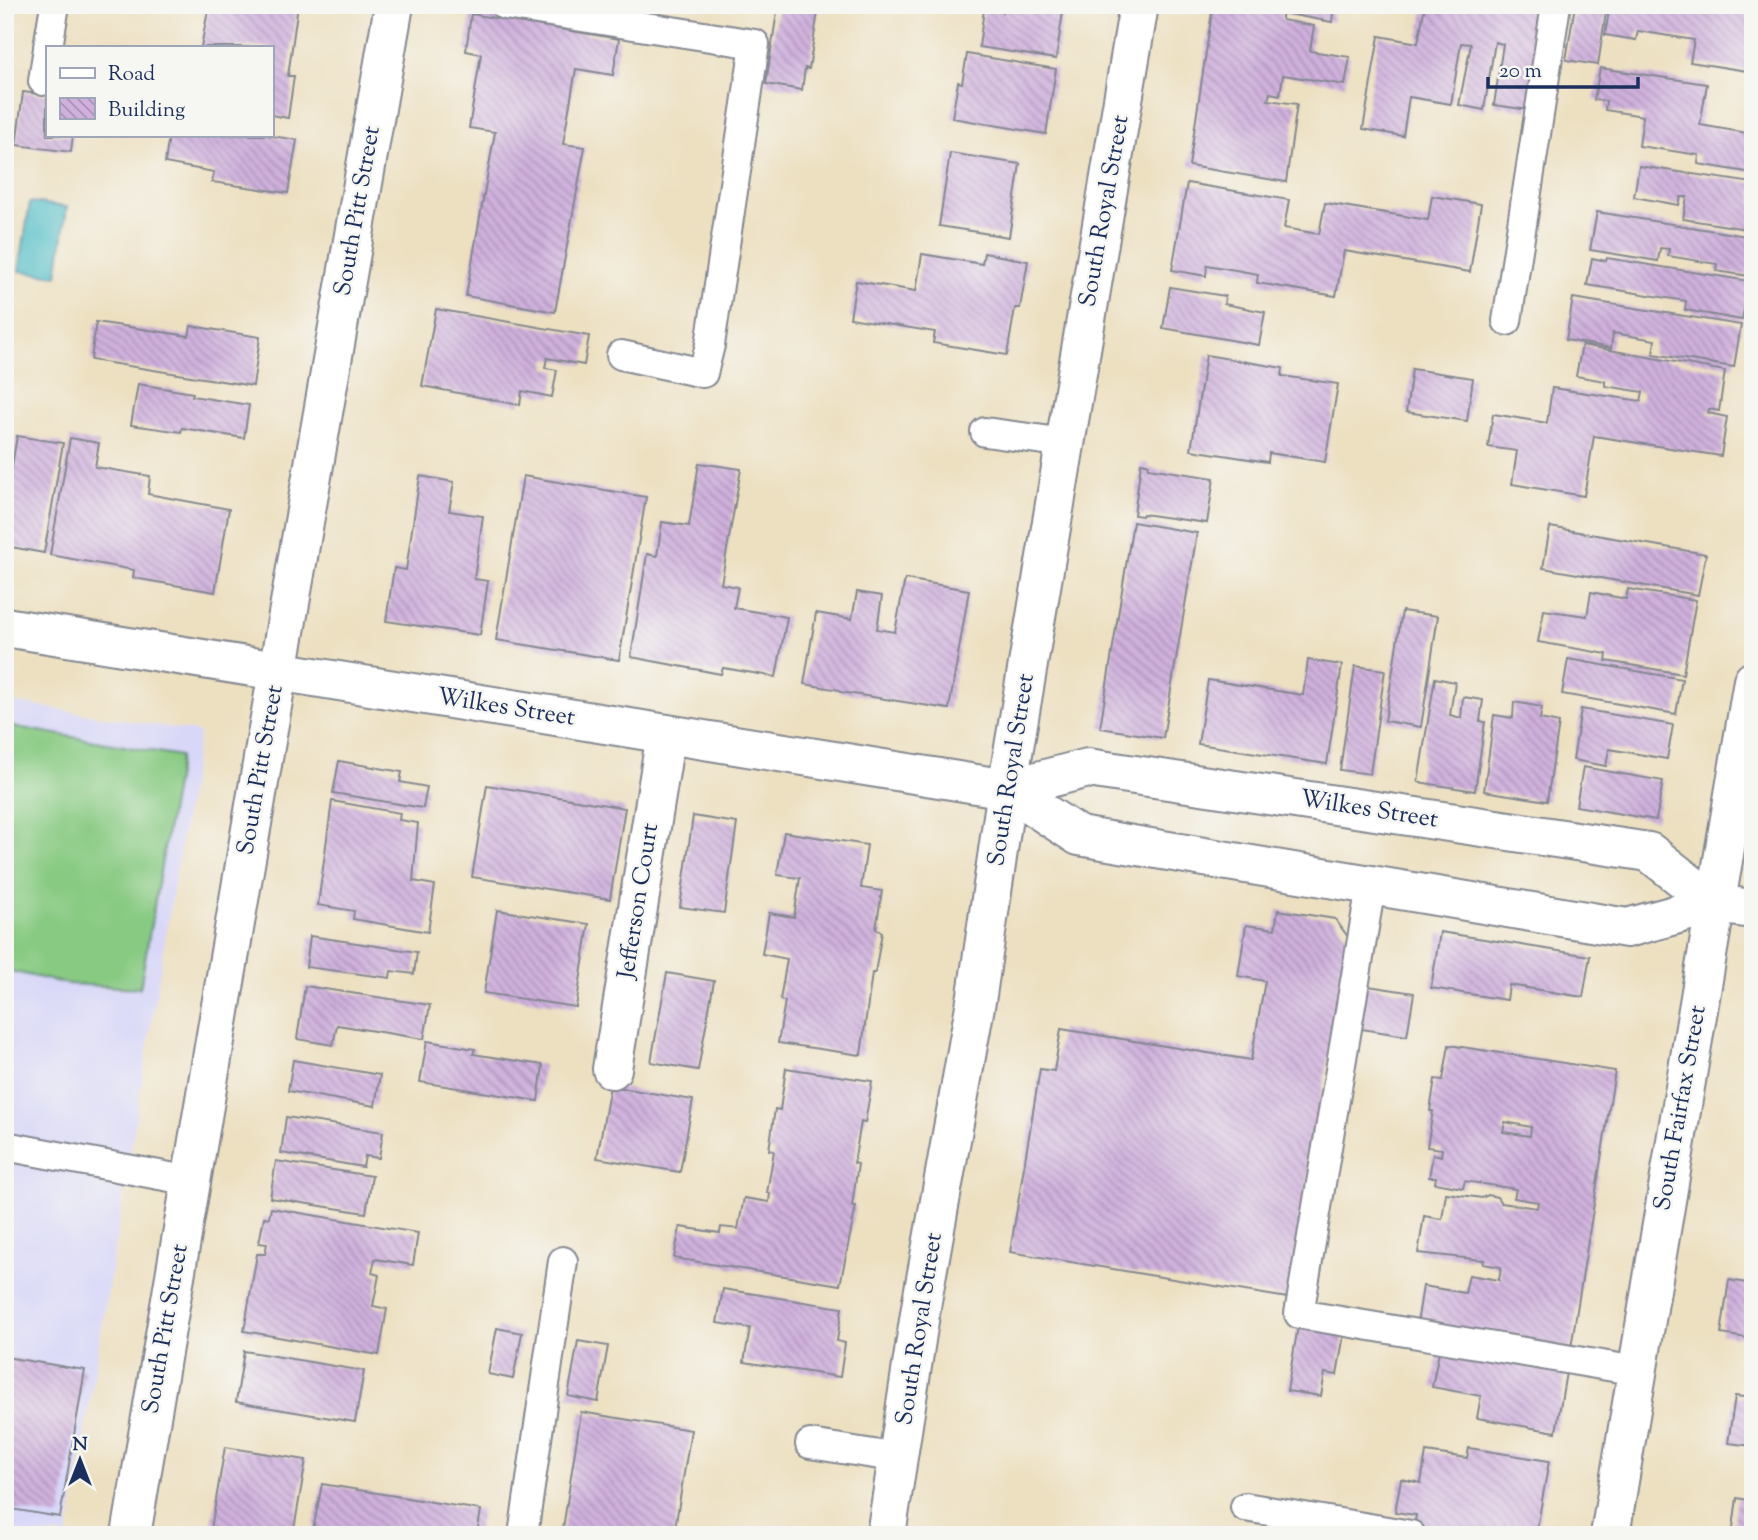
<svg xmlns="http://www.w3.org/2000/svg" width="1758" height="1540" viewBox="0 0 1758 1540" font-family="'Sorts Mill Goudy',serif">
<defs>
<pattern id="building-back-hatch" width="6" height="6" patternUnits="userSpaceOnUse" patternTransform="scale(1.75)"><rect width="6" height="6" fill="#d0b1dd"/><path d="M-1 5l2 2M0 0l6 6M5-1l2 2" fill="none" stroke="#a890b6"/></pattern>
</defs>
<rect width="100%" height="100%" fill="#f6f6f2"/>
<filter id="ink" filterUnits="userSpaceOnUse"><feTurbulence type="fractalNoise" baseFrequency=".0143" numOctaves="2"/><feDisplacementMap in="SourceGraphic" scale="14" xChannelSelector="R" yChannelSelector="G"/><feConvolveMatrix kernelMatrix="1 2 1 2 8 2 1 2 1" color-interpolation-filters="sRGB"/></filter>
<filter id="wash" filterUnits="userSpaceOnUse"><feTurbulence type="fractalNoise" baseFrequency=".00686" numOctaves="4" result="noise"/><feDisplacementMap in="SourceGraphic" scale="28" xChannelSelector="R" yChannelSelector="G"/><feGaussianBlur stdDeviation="1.57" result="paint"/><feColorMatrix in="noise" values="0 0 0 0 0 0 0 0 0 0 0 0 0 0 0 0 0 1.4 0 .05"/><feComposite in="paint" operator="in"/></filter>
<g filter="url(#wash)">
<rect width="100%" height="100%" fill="#ede0c1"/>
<polygon fill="#d8d7f8" points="5,701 199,732 68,1535 5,1535"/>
<polygon fill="#88ca82" stroke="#527c70" stroke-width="2" points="5,725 180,756 140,988 68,984 5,970"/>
<polygon fill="#4ebcc5" stroke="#347692" stroke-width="2" points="30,202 67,207 57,276 19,271"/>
<g id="blocks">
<g fill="url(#building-back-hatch)" fill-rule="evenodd">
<polygon points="209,5 298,5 288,76 294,76 288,118 271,115 271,47 201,47"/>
<polygon points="778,5 819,5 809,69 805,68 802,90 766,84"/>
<polygon points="1004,5 1064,5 1056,59 979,47 984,9 1003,12"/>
<polygon points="1213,5 1334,5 1332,22 1282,13 1282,20 1314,26 1310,51 1350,57 1345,85 1283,75 1280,95 1270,93 1268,100 1297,104 1286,182 1189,166"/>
<polygon points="1425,5 1546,5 1529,110 1494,105 1503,44 1495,42 1484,110 1459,105 1471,44 1461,43 1451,104 1409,97 1403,136 1363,129 1379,36 1418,43"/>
<polygon points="1575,5 1607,5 1598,65 1566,60"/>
<polygon points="1610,5 1725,5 1753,10 1753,72 1690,62 1694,40 1638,31 1636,40 1605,35"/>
<polygon points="471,14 619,39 613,75 576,69 563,144 585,147 555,312 466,296 495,132 469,128 481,54 466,51"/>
<polygon points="967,54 1056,69 1046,134 952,118 958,82 962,83"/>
<polygon points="1600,68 1707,84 1700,125 1753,134 1753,173 1698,164 1699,155 1639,146 1643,116 1605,110 1606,101 1594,100"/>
<polygon points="23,92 47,95 47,135 73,135 71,152 16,145"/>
<polygon points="169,135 266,135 297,140 288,193 212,182 214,172 165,163"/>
<polygon points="950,153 1020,164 1009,237 939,226"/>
<polygon points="1639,166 1753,183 1753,230 1683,219 1687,197 1681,197 1679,205 1634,197"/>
<polygon points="1187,183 1289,200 1284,228 1319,234 1325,203 1428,220 1432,196 1481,204 1470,272 1344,251 1336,296 1257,283 1258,274 1207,265 1206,276 1172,270"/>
<polygon points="1597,212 1753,237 1749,276 1716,271 1717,264 1668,256 1669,249 1660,248 1658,261 1590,250"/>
<polygon points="984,253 1028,261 1020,308 1015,308 1007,355 933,343 935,332 850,318 856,281 916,291 922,254 982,264"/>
<polygon points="1592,258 1606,261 1607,258 1749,281 1742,320 1685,310 1686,301 1587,285"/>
<polygon points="1170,287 1225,296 1224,304 1265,312 1259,345 1163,328"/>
<polygon points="1573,298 1741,325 1734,367 1653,354 1655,340 1613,333 1611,348 1566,340"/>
<polygon points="436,309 589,336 584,365 547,358 545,368 557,370 552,397 522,391 520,405 422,386"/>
<polygon points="96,322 189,336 191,326 260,337 253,386 91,360"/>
<polygon points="1582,345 1725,371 1719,411 1709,409 1708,413 1727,417 1721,456 1594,436 1584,496 1512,484 1517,451 1488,447 1493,414 1547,423 1552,388 1641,401 1643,392 1605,386 1605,381 1576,376"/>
<polygon points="1206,355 1283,368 1282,376 1338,384 1325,462 1269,453 1268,462 1191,450"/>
<polygon points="1412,369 1473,378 1467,421 1406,412"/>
<polygon points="138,384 193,393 192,396 249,405 244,438 182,428 181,432 131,425"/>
<polygon points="17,436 63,443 44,553 5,546 5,483 9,483"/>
<polygon points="70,438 99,443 95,467 150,476 148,494 229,509 215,592 133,578 134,570 50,555"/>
<polygon points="699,463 741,469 721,584 738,587 734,608 787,617 776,677 723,668 721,674 631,657 647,554 657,556 662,522 689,526"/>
<polygon points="1141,463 1149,464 1148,468 1214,478 1207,523 1143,514 1142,516 1134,515"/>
<polygon points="420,476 454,482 449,511 483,516 474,579 488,581 480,635 386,621 394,568 406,570"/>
<polygon points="523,476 646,497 619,660 496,640"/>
<polygon points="1133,522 1197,533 1163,738 1100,728"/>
<polygon points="1550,527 1706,554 1698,595 1543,568"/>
<polygon points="905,579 969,590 949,709 840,692 840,690 804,684 816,613 852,619 857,592 882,596 877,629 895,632"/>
<polygon points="1628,589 1696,600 1683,674 1606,661 1607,654 1538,642 1544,610 1587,616 1591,592 1626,599"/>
<polygon points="1402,611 1438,616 1421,727 1385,721"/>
<polygon points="1568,659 1682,679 1676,714 1562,694"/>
<polygon points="1308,660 1342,665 1327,764 1198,744 1208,680 1303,695"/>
<polygon points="1355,666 1385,670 1370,774 1340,770"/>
<polygon points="1435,678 1455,682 1450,715 1461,718 1463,697 1483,700 1480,721 1485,722 1475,791 1418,782"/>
<polygon points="1514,702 1542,707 1540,719 1559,723 1547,801 1484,791 1494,715 1513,718"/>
<polygon points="1581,709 1673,725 1667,759 1609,749 1606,766 1573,760"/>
<polygon points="339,761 402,772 400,782 427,787 423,808 333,793"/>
<polygon points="1583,767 1663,781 1656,820 1576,806"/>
<polygon points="487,785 625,808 610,899 472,877"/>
<polygon points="332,801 400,813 399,820 418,823 413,881 435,885 428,932 353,919 354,911 318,905"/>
<polygon points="693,816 737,823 724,913 680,907"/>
<polygon points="784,832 867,845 861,888 882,891 876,929 882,932 875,973 872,973 861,1055 778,1043 785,1001 780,1000 787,959 762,954 769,913 794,917 800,878 777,875"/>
<polygon points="497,910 589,924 576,1007 484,993"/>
<polygon points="1278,910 1335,919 1348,937 1288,1298 1010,1252 1040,1069 1054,1071 1061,1029 1251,1060 1265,981 1238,976 1246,925 1275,929"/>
<polygon points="1440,932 1590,956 1583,997 1509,985 1507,1000 1431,988"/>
<polygon points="310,936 417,952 414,974 391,971 390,978 306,967"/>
<polygon points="667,973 714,981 698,1070 651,1062"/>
<polygon points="1362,985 1414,993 1407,1036 1355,1028"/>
<polygon points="305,986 430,1005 424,1039 337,1025 333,1045 297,1039"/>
<polygon points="427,1041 475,1049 473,1054 543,1065 538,1101 420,1082"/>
<path d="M1449 1045 1615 1071 1571 1348 1417 1324 1423 1286 1465 1293 1469 1275 1499 1280 1501 1267 1483 1264 1484 1260 1418 1253 1424 1216 1442 1219 1446 1193 1482 1198 1488 1195 1497 1197 1501 1203 1537 1208 1538 1202 1514 1198 1516 1189 1465 1181 1463 1188 1435 1183 1436 1177H1429L1433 1154 1441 1156 1442 1149 1427 1147 1433 1111H1430L1435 1079 1443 1080ZM1505 1122 1531 1127 1530 1136 1503 1132Z"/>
<polygon points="293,1060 380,1075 375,1106 288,1091"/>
<polygon points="786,1068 872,1081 865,1123 861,1122 854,1163 858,1164 852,1206 856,1206 840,1285 674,1258 680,1227 720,1233 721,1227 738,1229 744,1198 769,1202 770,1193 767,1193 774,1151 769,1150 775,1109 780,1110"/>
<polygon points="610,1086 693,1100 680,1172 597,1158"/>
<polygon points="286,1117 383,1132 379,1158 365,1156 363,1167 281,1153"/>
<polygon points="276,1161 372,1176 366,1213 270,1198"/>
<polygon points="271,1208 418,1233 413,1265 375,1259 372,1273 379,1275 373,1306 387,1309 379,1355 244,1331 257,1254 265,1254 267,1244 259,1243 264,1217 269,1218"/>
<polygon points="1729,1280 1753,1284 1753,1339 1721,1334"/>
<polygon points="723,1289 842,1308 837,1341 845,1343 840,1377 744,1362 750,1328 717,1323"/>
<polygon points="1299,1320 1345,1328 1337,1375 1325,1373 1321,1396 1287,1391"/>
<polygon points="497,1328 522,1333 513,1379 488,1374"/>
<polygon points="578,1341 608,1346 598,1402 568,1396"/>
<polygon points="244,1351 364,1371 355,1422 236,1402"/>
<polygon points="1439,1351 1566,1372 1556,1432 1477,1418 1481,1396 1432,1387"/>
<polygon points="5,1357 85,1370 60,1517 5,1508"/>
<polygon points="1735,1396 1753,1398 1753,1446 1728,1443"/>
<polygon points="581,1412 691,1430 674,1535 562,1535"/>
<polygon points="225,1447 306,1460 293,1535 210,1535"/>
<polygon points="1469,1448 1549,1461 1536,1535 1454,1535 1414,1528 1416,1515 1395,1512 1401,1479 1421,1483 1426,1452 1467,1458"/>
<polygon points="322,1484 481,1510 477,1535 312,1535"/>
<polygon points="1737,1498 1753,1501 1753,1535 1732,1535"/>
</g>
</g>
</g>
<g filter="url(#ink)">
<use href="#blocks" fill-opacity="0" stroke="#848890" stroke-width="2"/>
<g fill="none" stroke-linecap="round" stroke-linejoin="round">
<defs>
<g id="lane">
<polyline points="505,5 755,44 710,345 703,373 621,355"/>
<polyline points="48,47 55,5"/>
<polyline points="43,81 47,54"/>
<polyline points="1507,321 1556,5"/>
<polyline points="985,432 1066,443"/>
<polyline points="1371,886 1299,1314 1637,1371"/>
<polyline points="5,1146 191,1181"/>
<polyline points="810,1444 899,1458"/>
<polyline points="1245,1507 1411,1535"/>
<polyline points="523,1535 563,1261"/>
</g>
<g id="street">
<polyline points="5,627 1007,789 1079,836 1627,928 1715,904 1753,909"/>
<polyline points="1007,789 1088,768 1649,852 1715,904"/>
<polyline points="612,1069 666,734"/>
<polyline points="131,1535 267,735 394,5"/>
<polyline points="1610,1535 1753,681"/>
</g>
<polyline id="secondary" points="886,1535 922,1301 977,995 1007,789 1139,5"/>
</defs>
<use href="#lane" stroke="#848890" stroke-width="32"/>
<use href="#street" stroke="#848890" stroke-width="42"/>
<use href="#secondary" stroke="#848890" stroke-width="42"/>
<use href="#lane" stroke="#fff" stroke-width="28"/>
<use href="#street" stroke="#fff" stroke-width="38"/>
<use href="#secondary" stroke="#fff" stroke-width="38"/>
</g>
</g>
<g text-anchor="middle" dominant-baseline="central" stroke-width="5" stroke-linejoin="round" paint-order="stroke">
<g font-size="24" fill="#1b2f5e" stroke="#f6f6f2">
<text transform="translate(358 211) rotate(-80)">South Pitt Street</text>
<text transform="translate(1105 211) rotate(-80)">South Royal Street</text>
<text transform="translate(506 708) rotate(9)">Wilkes Street</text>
<text transform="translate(261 770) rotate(-80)">South Pitt Street</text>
<text transform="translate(1012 770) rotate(-81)">South Royal Street</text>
<text transform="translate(1369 810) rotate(9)">Wilkes Street</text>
<text transform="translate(639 901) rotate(-81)">Jefferson Court</text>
<text transform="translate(1681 1108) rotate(-80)">South Fairfax Street</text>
<text transform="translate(166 1329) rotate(-80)">South Pitt Street</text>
<text transform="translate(920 1329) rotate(-81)">South Royal Street</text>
</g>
</g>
<rect width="1758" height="1540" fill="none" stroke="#f6f6f2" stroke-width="28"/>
<rect x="46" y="46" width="228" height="91" fill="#f6f6f2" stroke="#9ea6b7" stroke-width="2"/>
<rect x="60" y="68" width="35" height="10" fill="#ffffff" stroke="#9ea6b7" stroke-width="2"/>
<text x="108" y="80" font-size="21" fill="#1b2f5e">Road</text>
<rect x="60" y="98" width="35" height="21" fill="url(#building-back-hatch)" stroke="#9ea6b7" stroke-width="2"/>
<text x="108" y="116" font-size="21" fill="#1b2f5e">Building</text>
<g transform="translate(80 1460)" stroke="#f6f6f2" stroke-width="5" paint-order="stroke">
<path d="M0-5L12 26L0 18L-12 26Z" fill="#1b2f5e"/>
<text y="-10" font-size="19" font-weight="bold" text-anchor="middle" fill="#1b2f5e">N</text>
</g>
<path d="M1488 77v10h150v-10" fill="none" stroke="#1b2f5e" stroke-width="3.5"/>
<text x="1499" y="77" font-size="21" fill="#1b2f5e" stroke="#f6f6f2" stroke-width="5" paint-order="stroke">20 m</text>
</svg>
